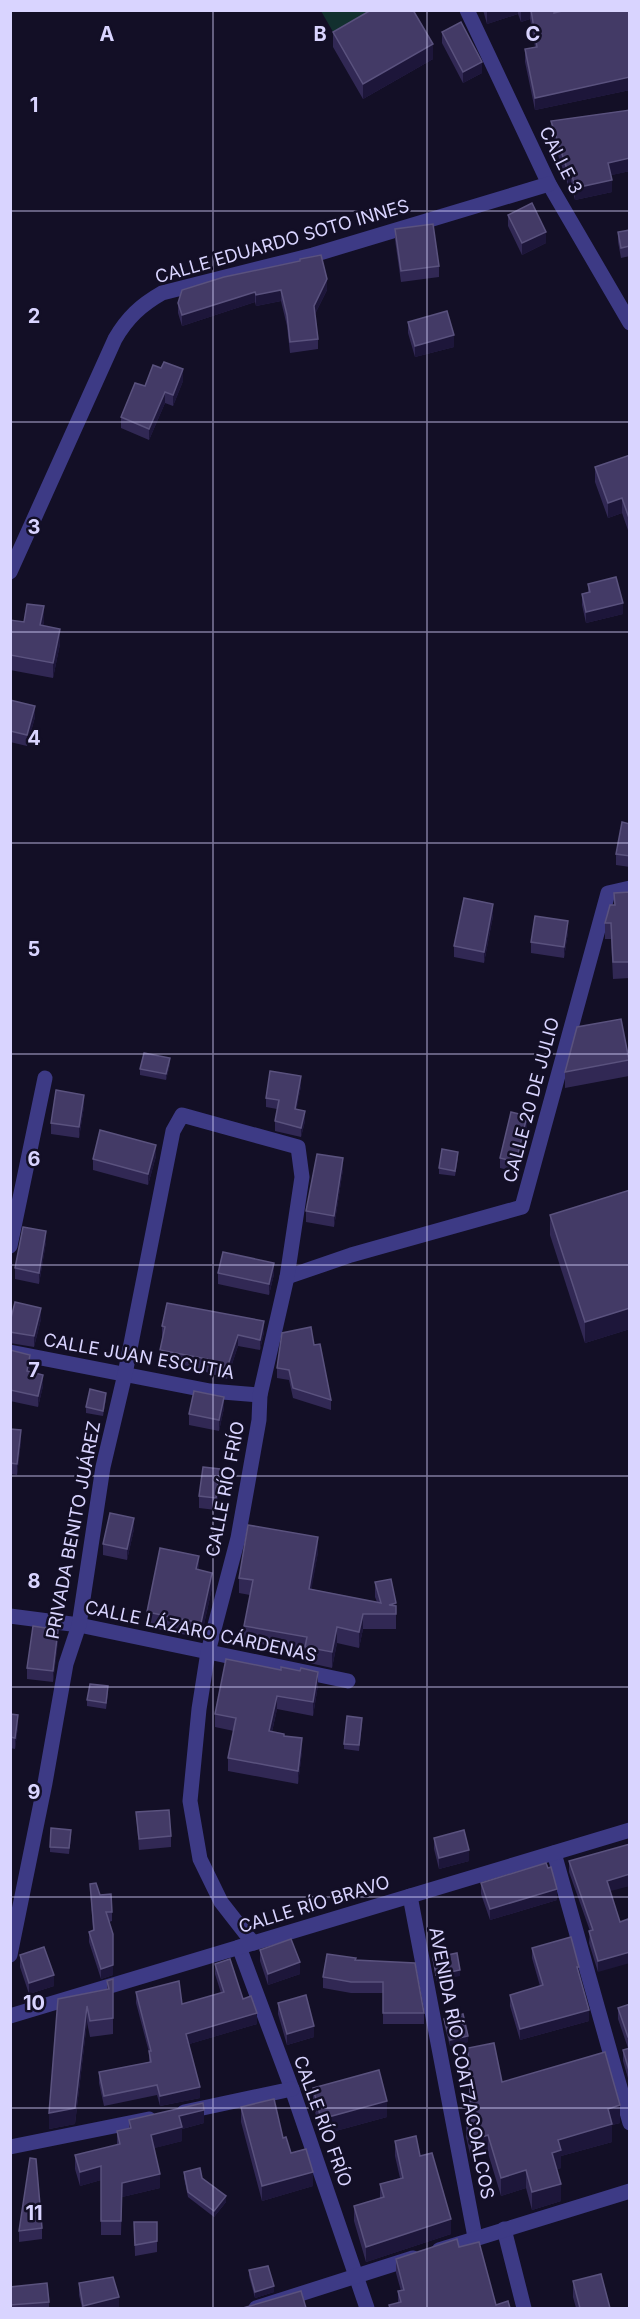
<svg xmlns="http://www.w3.org/2000/svg" width="640" height="2319" viewBox="0 0 640 2319" font-family="Inter,sans-serif">
<rect width="100%" height="100%" fill="#130f26"/>
<polygon fill="#12302f" points="321,11 366,11 371,19 336,37"/>
<g fill="none" stroke-linecap="round" stroke-linejoin="round">
<g stroke="#3d3a85" stroke-width="15">
<polyline points="467,10 549,184 630,323"/>
<path d="M10 572 115 339C127 318 141 305 162 293L313 255 549 184"/>
<polyline points="10,1246 45,1078"/>
<polyline points="287,1277 351,1255 522,1207 608,893 630,888"/>
<polyline points="10,1352 210,1391 260,1395"/>
<polyline points="10,1616 79,1625 348,1681"/>
<polyline points="554,1853 630,2123"/>
<polyline points="410,1896 475,2237"/>
<polyline points="239,1947 292,2089 367,2308"/>
<polyline points="10,1955 45,1783 66,1664 79,1625 103,1467 125,1374 173,1131 182,1115 298,1147 302,1177 287,1277 260,1395 259,1420 238,1538 208,1652 199,1709 190,1801 200,1859 221,1902 253,1943"/>
<polyline points="10,2016 630,1830"/>
<polyline points="184,2112 292,2089"/>
<polyline points="10,2147 149,2119"/>
<polyline points="504,2229 524,2308"/>
<polyline points="439,2250 630,2191"/>
<polyline points="256,2308 413,2258"/>
</g>
</g>
<g fill="#312854">
<polygon points="367,10 413,10 433,59 363,99 333,47 333,32 368,12"/>
<polygon points="483,10 554,10 554,13 630,10 630,90 535,110 525,62 525,49 535,47 530,19 521,22 518,14 487,24"/>
<polygon points="442,32 482,73 463,83 442,43"/>
<polygon points="630,110 630,171 611,175 612,192 575,200 571,184 568,185 551,134 551,121"/>
<polygon points="508,215 546,243 522,255 508,226"/>
<polygon points="395,229 439,266 439,277 401,282 395,240"/>
<polygon points="630,230 630,256 621,258 618,242 618,232"/>
<polygon points="224,277 327,290 315,314 318,339 318,349 290,353 287,326 281,301 256,306 255,302 182,326 178,313 178,303"/>
<polygon points="408,322 454,347 415,357 408,333"/>
<polygon points="183,381 173,406 165,403 149,440 121,428 121,417 145,386"/>
<polygon points="630,455 630,536 622,513 608,518 595,482 595,467"/>
<polygon points="588,584 623,614 586,623 582,605 582,594 588,592"/>
<polygon points="10,620 24,622 44,621 43,626 60,644 53,678 10,670"/>
<polygon points="10,700 35,717 27,746 10,742"/>
<polygon points="630,824 630,867 616,865 616,854"/>
<polygon points="630,892 630,978 613,979 611,939 605,939 605,923 614,905"/>
<polygon points="493,916 484,963 454,957 454,946"/>
<polygon points="568,932 564,958 531,953 531,942"/>
<polygon points="629,1060 629,1076 565,1088 565,1072"/>
<polygon points="170,1064 166,1080 140,1075 140,1069"/>
<polygon points="301,1086 296,1110 305,1121 301,1137 275,1131 275,1121 277,1109 266,1107 266,1098"/>
<polygon points="84,1106 79,1138 51,1134 51,1123"/>
<polygon points="527,1126 516,1172 500,1168 500,1158"/>
<polygon points="156,1156 148,1185 93,1170 93,1159"/>
<polygon points="458,1158 455,1176 439,1174 439,1168"/>
<polygon points="343,1169 334,1227 306,1222 306,1211"/>
<polygon points="630,1190 630,1329 585,1343 550,1235 550,1215"/>
<polygon points="46,1242 39,1284 15,1279 15,1268"/>
<polygon points="218,1273 274,1274 269,1295 218,1284"/>
<polygon points="41,1319 34,1347 10,1343 10,1322"/>
<polygon points="162,1326 264,1332 260,1350 238,1346 227,1379 206,1372 206,1370 160,1360 160,1350 163,1337 162,1337"/>
<polygon points="314,1345 331,1400 331,1410 293,1398 289,1380 277,1378 277,1368"/>
<polygon points="10,1350 30,1366 29,1371 43,1386 38,1407 10,1401"/>
<polygon points="106,1399 103,1416 86,1413 86,1407"/>
<polygon points="224,1408 219,1431 189,1425 189,1414"/>
<polygon points="10,1429 21,1441 17,1475 10,1474"/>
<polygon points="220,1480 216,1510 199,1508 199,1496"/>
<polygon points="134,1529 127,1560 103,1555 103,1544"/>
<polygon points="318,1552 311,1589 377,1602 375,1597 375,1582 396,1603 396,1629 363,1629 359,1648 337,1643 332,1668 305,1662 305,1652 244,1641 244,1626 250,1595 239,1593 239,1578"/>
<polygon points="199,1570 212,1588 201,1638 147,1627 147,1612"/>
<polygon points="58,1641 53,1682 27,1679 27,1668"/>
<polygon points="226,1659 318,1685 313,1716 277,1709 272,1732 284,1737 302,1751 298,1784 228,1771 228,1758 234,1731 215,1727 215,1714"/>
<polygon points="108,1692 106,1709 87,1706 87,1700"/>
<polygon points="10,1714 18,1726 15,1749 10,1748"/>
<polygon points="362,1723 359,1751 344,1749 344,1744"/>
<polygon points="136,1812 171,1836 171,1847 139,1850"/>
<polygon points="71,1836 69,1854 50,1852 50,1847"/>
<polygon points="434,1838 469,1861 439,1869 434,1849"/>
<polygon points="569,1861 610,1891 598,1972 589,1943 590,1931 569,1872"/>
<polygon points="481,1883 557,1900 490,1920 481,1894"/>
<polygon points="90,1884 100,1895 112,1912 112,1921 109,1922 113,1975 101,1979 89,1942 89,1932 93,1931"/>
<polygon points="532,1948 579,1975 589,2021 520,2040 510,2006 510,1995 540,1986 532,1958"/>
<polygon points="260,1950 300,1974 268,1985 260,1961"/>
<polygon points="20,1955 54,1986 29,1994 20,1967"/>
<polygon points="356,1960 424,2013 424,2024 383,2024 383,1993 351,1993 323,1988 323,1977"/>
<polygon points="215,1964 243,1999 257,2024 189,2044 200,2098 160,2106 157,2095 104,2106 99,2083 99,2072 149,2062 149,2052 136,2003 136,1992 182,2004 221,1993 215,1974"/>
<polygon points="113,1979 113,2034 90,2037 87,2022 75,2124 49,2129 58,1999 107,1989 107,1981"/>
<polygon points="278,2003 314,2037 287,2045 278,2014"/>
<polygon points="630,2004 628,2048 618,2019 618,2008"/>
<polygon points="444,2019 468,2042 450,2046 444,2024"/>
<polygon points="468,2048 502,2082 620,2123 612,2125 612,2142 561,2156 561,2168 557,2169 561,2201 532,2210 526,2188 501,2196 488,2153 471,2158 466,2137 466,2119 470,2118"/>
<polygon points="630,2048 630,2085 623,2061 623,2050"/>
<polygon points="313,2088 387,2117 321,2135 313,2104"/>
<polygon points="241,2107 283,2138 291,2153 313,2186 262,2201 241,2122"/>
<polygon points="129,2120 204,2123 182,2129 182,2141 154,2148 160,2188 122,2197 121,2235 101,2235 101,2180 80,2186 75,2169 75,2155 117,2145 117,2131 129,2129"/>
<polygon points="395,2141 420,2156 451,2234 366,2262 354,2221 354,2206 380,2198 380,2184 400,2178 395,2156"/>
<polygon points="184,2172 202,2178 226,2202 214,2217 188,2197 184,2178"/>
<polygon points="134,2222 157,2222 157,2252 135,2256"/>
<polygon points="42,2228 42,2239 19,2242 19,2231"/>
<polygon points="459,2247 496,2305 510,2308 389,2308 389,2305 398,2303 398,2291 401,2291 396,2273 396,2259"/>
<polygon points="249,2270 274,2292 255,2298 249,2276"/>
<polygon points="573,2281 610,2308 576,2308 573,2297"/>
<polygon points="79,2283 119,2308 82,2308 79,2295"/>
<polygon points="10,2287 49,2302 49,2308 10,2308"/>
</g>
<g fill="#1d163a">
<polygon points="491,10 518,10 518,14 487,24 487,12"/>
<polygon points="521,10 530,10 530,19 521,22"/>
<polygon points="433,44 433,59 363,99 363,84"/>
<polygon points="482,62 482,73 463,83 463,72"/>
<polygon points="630,77 630,90 535,110 535,98"/>
<polygon points="630,158 630,171 608,176 608,163"/>
<polygon points="571,171 571,184 568,185 568,172"/>
<polygon points="612,180 612,192 575,200 575,188"/>
<polygon points="546,232 546,243 522,255 522,243"/>
<polygon points="327,279 327,290 314,316 314,306"/>
<polygon points="281,290 281,301 256,306 256,295"/>
<polygon points="255,292 255,302 182,326 182,315"/>
<polygon points="454,335 454,347 415,357 415,346"/>
<polygon points="183,369 183,381 173,406 173,395"/>
<polygon points="165,392 165,403 149,440 149,429"/>
<polygon points="622,498 622,513 608,518 608,503"/>
<polygon points="623,603 623,614 586,623 586,612"/>
<polygon points="44,606 44,621 40,640 40,625"/>
<polygon points="60,629 60,644 53,678 53,663"/>
<polygon points="35,706 35,717 27,746 27,735"/>
<polygon points="493,904 493,916 484,963 484,952"/>
<polygon points="568,921 568,932 564,958 564,947"/>
<polygon points="170,1058 170,1064 166,1080 166,1074"/>
<polygon points="301,1076 301,1086 295,1119 295,1109"/>
<polygon points="84,1095 84,1106 79,1138 79,1127"/>
<polygon points="305,1111 305,1121 301,1137 301,1128"/>
<polygon points="527,1116 527,1126 516,1172 516,1162"/>
<polygon points="156,1145 156,1156 148,1185 148,1174"/>
<polygon points="343,1158 343,1169 334,1227 334,1216"/>
<polygon points="46,1231 46,1242 39,1284 39,1273"/>
<polygon points="274,1263 274,1274 269,1295 269,1284"/>
<polygon points="41,1308 41,1319 34,1347 34,1336"/>
<polygon points="630,1308 630,1329 585,1343 585,1322"/>
<polygon points="264,1321 264,1332 260,1350 260,1340"/>
<polygon points="238,1335 238,1346 227,1379 227,1368"/>
<polygon points="30,1355 30,1366 27,1382 27,1371"/>
<polygon points="43,1375 43,1386 38,1407 38,1396"/>
<polygon points="106,1393 106,1399 103,1416 103,1411"/>
<polygon points="224,1397 224,1408 219,1431 219,1420"/>
<polygon points="21,1430 21,1441 17,1475 17,1464"/>
<polygon points="220,1469 220,1480 216,1510 216,1498"/>
<polygon points="134,1518 134,1529 127,1560 127,1549"/>
<polygon points="318,1537 318,1552 309,1604 309,1589"/>
<polygon points="199,1556 199,1571 196,1569"/>
<polygon points="212,1573 212,1588 201,1638 201,1623"/>
<polygon points="396,1603 396,1629 396,1614 389,1605"/>
<polygon points="363,1614 363,1629 359,1648 359,1632"/>
<polygon points="337,1627 337,1643 332,1668 332,1652"/>
<polygon points="58,1630 58,1641 53,1682 53,1671"/>
<polygon points="318,1672 318,1685 313,1716 313,1702"/>
<polygon points="277,1696 277,1709 269,1745 269,1731"/>
<polygon points="18,1715 18,1726 15,1749 15,1738"/>
<polygon points="302,1738 302,1751 298,1784 298,1771"/>
<polygon points="469,1850 469,1861 439,1869 439,1858"/>
<polygon points="630,1874 630,1886 607,1892 607,1881"/>
<polygon points="557,1889 557,1900 490,1920 490,1909"/>
<polygon points="630,1952 630,1963 598,1972 598,1961"/>
<polygon points="300,1962 300,1974 268,1985 268,1974"/>
<polygon points="113,1965 113,1975 101,1979 101,1969"/>
<polygon points="460,1970 460,1976 436,1981 436,1975"/>
<polygon points="54,1975 54,1986 29,1994 29,1983"/>
<polygon points="87,2006 87,2022 75,2124 49,2129 49,2113"/>
<polygon points="589,2010 589,2021 520,2040 520,2029"/>
<polygon points="257,2013 257,2024 186,2045 186,2034"/>
<polygon points="314,2026 314,2037 287,2045 287,2034"/>
<polygon points="468,2036 468,2042 450,2046 450,2040"/>
<rect x="628" y="2037" width="2" height="11"/>
<polygon points="200,2087 200,2098 160,2106 160,2096"/>
<polygon points="387,2101 387,2117 321,2135 321,2119"/>
<polygon points="620,2105 620,2123 612,2125 612,2142 561,2156 561,2168 552,2171 552,2153 558,2140 608,2109"/>
<polygon points="204,2110 204,2123 182,2129 182,2141 151,2149 151,2135 179,2116"/>
<polygon points="488,2135 488,2153 471,2158 471,2141"/>
<polygon points="101,2166 101,2180 80,2186 80,2172"/>
<polygon points="526,2170 526,2188 501,2196 501,2178"/>
<polygon points="313,2172 313,2186 262,2201 262,2186"/>
<polygon points="160,2174 160,2188 122,2197 121,2235 122,2183"/>
<polygon points="561,2184 561,2201 532,2210 532,2192"/>
<polygon points="226,2196 226,2202 214,2217 214,2211"/>
<polygon points="451,2219 451,2234 366,2262 366,2247"/>
<polygon points="274,2286 274,2292 255,2298 255,2292"/>
<polygon points="119,2297 119,2308 83,2308 83,2306"/>
</g>
<g fill="#433a66" stroke="#5a527e" stroke-width="1.5">
<polygon points="371,10 413,10 433,44 363,84 333,32"/>
<polygon points="531,10 554,10 554,13 566,10 630,10 630,77 535,98 525,49 537,47"/>
<polygon points="461,22 482,62 463,72 442,32"/>
<polygon points="630,110 630,158 608,163 612,180 575,188 571,171 568,172 551,121"/>
<polygon points="532,203 546,232 522,243 508,215"/>
<polygon points="433,224 439,266 401,271 395,229"/>
<polygon points="630,230 630,246 621,248 618,232"/>
<polygon points="321,255 327,279 314,306 318,339 290,342 287,315 281,290 256,295 255,292 182,315 178,303 182,290 224,277 300,261 300,259"/>
<polygon points="447,311 454,335 415,346 408,322"/>
<polygon points="164,362 183,369 173,395 165,392 149,429 121,417 135,383 145,386 153,365 161,368"/>
<polygon points="630,455 630,521 622,498 608,503 595,467"/>
<polygon points="616,577 623,603 586,612 582,594 590,592 588,584"/>
<polygon points="27,604 44,606 40,625 60,629 53,663 10,655 10,620 24,622"/>
<polygon points="10,700 35,706 27,735 10,731"/>
<polygon points="622,822 630,824 630,856 616,854"/>
<polygon points="630,892 630,962 613,962 611,923 605,923 610,905 615,905 614,893"/>
<polygon points="464,898 493,904 484,952 454,946"/>
<polygon points="535,916 568,921 564,947 531,942"/>
<polygon points="621,1019 629,1060 565,1072 577,1027"/>
<polygon points="144,1053 170,1058 166,1074 140,1069"/>
<polygon points="270,1071 301,1076 295,1109 305,1111 301,1128 275,1121 279,1100 266,1098"/>
<polygon points="56,1090 84,1095 79,1127 51,1123"/>
<polygon points="511,1112 527,1116 516,1162 500,1158"/>
<polygon points="100,1130 156,1145 148,1174 93,1159"/>
<polygon points="442,1149 458,1152 455,1171 439,1168"/>
<polygon points="317,1154 343,1158 334,1216 306,1211"/>
<polygon points="630,1190 630,1308 585,1322 550,1215"/>
<polygon points="23,1227 46,1231 39,1273 15,1268"/>
<polygon points="223,1252 274,1263 269,1284 218,1273"/>
<polygon points="15,1302 41,1308 34,1336 10,1332 10,1322"/>
<polygon points="167,1303 264,1321 260,1340 238,1335 227,1368 206,1362 207,1359 160,1350 165,1327 162,1326"/>
<polygon points="311,1327 314,1345 320,1344 331,1400 293,1388 289,1370 277,1368 282,1333"/>
<polygon points="10,1350 30,1355 27,1371 43,1375 38,1396 10,1390"/>
<polygon points="90,1389 106,1393 103,1411 86,1407"/>
<polygon points="194,1391 224,1397 219,1420 189,1414"/>
<polygon points="10,1429 21,1430 17,1464 10,1463"/>
<polygon points="203,1467 220,1469 216,1498 199,1496"/>
<polygon points="110,1513 134,1518 127,1549 103,1544"/>
<polygon points="248,1525 318,1537 309,1589 381,1603 375,1582 391,1579 396,1603 389,1605 396,1606 396,1614 363,1614 359,1632 337,1627 332,1652 305,1647 307,1637 244,1626 253,1580 239,1578"/>
<polygon points="160,1548 199,1556 196,1569 212,1573 201,1623 147,1612"/>
<polygon points="33,1626 58,1630 53,1671 27,1668"/>
<polygon points="226,1659 281,1670 281,1667 300,1671 301,1668 318,1672 313,1702 277,1696 269,1731 284,1734 284,1736 302,1738 298,1771 228,1758 236,1718 215,1714"/>
<polygon points="90,1684 108,1686 106,1703 87,1700"/>
<polygon points="10,1714 18,1715 15,1738 10,1737"/>
<polygon points="347,1716 362,1718 359,1745 344,1744"/>
<polygon points="169,1810 171,1836 139,1839 136,1812"/>
<polygon points="51,1828 71,1830 69,1848 50,1847"/>
<polygon points="464,1830 469,1850 439,1858 434,1838"/>
<polygon points="630,1844 630,1874 607,1881 620,1922 628,1919 630,1925 630,1952 598,1961 589,1931 593,1930 569,1861"/>
<polygon points="546,1863 548,1868 551,1867 557,1889 490,1909 481,1883"/>
<polygon points="96,1883 100,1895 111,1894 112,1912 106,1912 113,1934 113,1965 101,1969 89,1932 94,1930 90,1884"/>
<polygon points="571,1937 579,1967 577,1967 589,2010 520,2029 510,1995 543,1985 532,1948"/>
<polygon points="291,1939 300,1962 268,1974 260,1950"/>
<polygon points="44,1947 54,1975 29,1983 20,1955"/>
<polygon points="457,1953 460,1970 436,1975 433,1958"/>
<polygon points="327,1954 356,1958 355,1960 415,1963 424,2013 383,2013 383,1982 351,1982 323,1977"/>
<polygon points="230,1959 243,1999 251,1996 257,2013 186,2034 200,2087 160,2096 157,2085 104,2096 99,2072 151,2062 149,2051 151,2051 136,1992 179,1981 182,2004 224,1992 215,1964"/>
<polygon points="113,1979 113,2018 90,2021 87,2006 75,2108 49,2113 58,1999 109,1989 107,1981"/>
<polygon points="306,1995 314,2026 287,2034 278,2003"/>
<polygon points="630,2004 630,2037 628,2037 618,2008"/>
<polygon points="463,2014 468,2036 450,2040 444,2019"/>
<polygon points="494,2043 502,2082 605,2052 620,2105 608,2109 612,2124 558,2140 561,2150 552,2153 561,2184 532,2192 526,2170 501,2178 488,2135 471,2141 466,2119 471,2117 468,2048"/>
<polygon points="630,2048 630,2074 623,2050"/>
<polygon points="379,2070 387,2101 321,2119 313,2088"/>
<polygon points="274,2099 283,2138 286,2137 291,2153 306,2149 313,2172 262,2186 241,2107"/>
<polygon points="203,2103 204,2110 179,2116 182,2127 151,2135 160,2174 122,2183 121,2221 101,2221 101,2166 80,2172 75,2155 120,2144 117,2131 131,2128 129,2120"/>
<polygon points="416,2136 420,2156 432,2153 451,2219 366,2247 354,2206 384,2197 380,2184 403,2178 395,2141"/>
<polygon points="30,2158 36,2159 42,2228 19,2231"/>
<polygon points="200,2168 202,2178 226,2196 214,2211 188,2192 184,2172"/>
<polygon points="134,2222 157,2222 157,2241 135,2245"/>
<polygon points="457,2239 459,2247 479,2242 496,2305 508,2301 510,2308 390,2308 389,2305 401,2302 398,2291 404,2290 396,2259"/>
<polygon points="268,2266 274,2286 255,2292 249,2270"/>
<polygon points="601,2274 610,2308 580,2308 573,2281"/>
<polygon points="113,2277 119,2297 83,2306 79,2283"/>
<polygon points="47,2283 49,2302 10,2305 10,2287"/>
<polygon points="301,2291 306,2308 243,2308"/>
</g>
<path fill="none" stroke="#d9d4ff" stroke-width="1.5" stroke-opacity="0.55" d="M213 10V2308M427 10V2308M10 211H630M10 422H630M10 632H630M10 843H630M10 1054H630M10 1265H630M10 1476H630M10 1687H630M10 1897H630M10 2108H630"/>
<g text-anchor="middle" dominant-baseline="central" stroke-width="5" stroke-linejoin="round" paint-order="stroke">
<g font-size="18" fill="#d9d4ff" stroke="#130f26">
<text transform="translate(561 160) rotate(63)">CALLE 3</text>
<text transform="translate(282 241) rotate(-16)">CALLE EDUARDO SOTO INNES</text>
<text transform="translate(531 1100) rotate(-75)">CALLE 20 DE JULIO</text>
<text transform="translate(139 1356) rotate(10)">CALLE JUAN ESCUTIA</text>
<text transform="translate(225 1489) rotate(-79)">CALLE RÍO FRÍO</text>
<text transform="translate(73 1530) rotate(-79)">PRIVADA BENITO JUÁREZ</text>
<text transform="translate(201 1631) rotate(12)">CALLE LÁZARO CÁRDENAS</text>
<text transform="translate(314 1904) rotate(-17)">CALLE RÍO BRAVO</text>
<text transform="translate(462 2063) rotate(79)">AVENIDA RÍO COATZACOALCOS</text>
<text transform="translate(323 2121) rotate(70)">CALLE RÍO FRÍO</text>
</g>
</g>
<g font-size="20" text-anchor="middle" font-weight="bold" fill="#d9d4ff" stroke="#130f26" stroke-width="5" stroke-linejoin="round" paint-order="stroke">
<text x="107" y="41">A</text>
<text x="320" y="41">B</text>
<text x="533" y="41">C</text>
<text x="34" y="112">1</text>
<text x="34" y="323">2</text>
<text x="34" y="534">3</text>
<text x="34" y="745">4</text>
<text x="34" y="956">5</text>
<text x="34" y="1166">6</text>
<text x="34" y="1377">7</text>
<text x="34" y="1588">8</text>
<text x="34" y="1799">9</text>
<text x="34" y="2010">10</text>
<text x="34" y="2220">11</text>
</g>
<rect width="640" height="2319" fill="none" stroke="#d9d4ff" stroke-width="24"/>
</svg>
